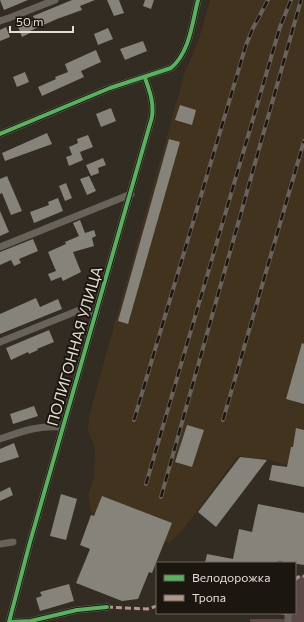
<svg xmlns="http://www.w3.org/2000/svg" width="304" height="622" viewBox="0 0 304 622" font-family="Commissioner,sans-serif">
<rect width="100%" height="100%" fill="#322c23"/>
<polygon fill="#42331f" points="210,0 304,0 304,469 290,466 270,460 238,456 182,531 169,543 91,512 88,495 94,477 95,448 88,431 89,416 184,75 199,39"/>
<polygon fill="#5c4749" points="295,576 304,576 304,622 250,622 250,619 285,619 286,613 295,613"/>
<g fill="#86837a">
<polygon points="0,0 28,0 4,10"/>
<polygon points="72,0 95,0 80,6 82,10 57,19 30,31 30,33 22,37 18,27 35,20 33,16"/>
<polygon points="107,0 119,0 124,13 114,16"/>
<polygon points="145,0 154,0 151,9 143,6"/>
<polygon points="6,27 10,37 0,41 0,30"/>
<polygon points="108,28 113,39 98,45 94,34"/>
<polygon points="143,41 147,51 125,60 120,49"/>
<polygon points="96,50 101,62 81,71 84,77 42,96 38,87 56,79 55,77 68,72 65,64"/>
<polygon points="25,72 29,82 17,87 13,77"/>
<polygon points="180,105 196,110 192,125 175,120"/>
<polygon points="111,108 116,121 101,127 96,114"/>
<polygon points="47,133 52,144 5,161 2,153"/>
<polygon points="88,135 93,147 80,152 83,160 69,166 66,157 72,155 69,147 78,143 77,139"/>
<polygon points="169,139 180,142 128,324 118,321"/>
<polygon points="103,158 106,165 98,168 99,173 91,176 86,165"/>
<polygon points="7,176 22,211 11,215 2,193 0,194 0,179"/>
<polygon points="89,176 96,191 87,195 80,179"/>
<polygon points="66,183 72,198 65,201 59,186"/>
<polygon points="58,198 63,211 34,223 30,212 49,205 48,202"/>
<polygon points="0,211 9,232 0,236"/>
<polygon points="80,220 85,233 94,230 96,236 92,238 94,246 73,252 81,272 63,281 61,277 51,281 48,274 56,271 48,252 66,244 65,242 79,236 73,223"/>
<polygon points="33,239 38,251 19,259 21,263 14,266 11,260 0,265 0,252"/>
<polygon points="36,298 40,307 58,299 62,309 0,334 0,314"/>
<polygon points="49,330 54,342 37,349 38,350 29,354 28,352 11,360 6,348"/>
<polygon points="302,343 304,344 304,404 286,399"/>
<polygon points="34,406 38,416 13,424 10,414"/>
<polygon points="187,425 204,430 192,467 175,462"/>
<polygon points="296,428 304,430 304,487 269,480 272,465 287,467 291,447 293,447"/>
<polygon points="14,443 19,457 0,463 0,449"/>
<polygon points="240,457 267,460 216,527 198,512"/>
<polygon points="10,487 13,495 0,501 0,492"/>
<polygon points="61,494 77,499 66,540 50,536"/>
<polygon points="102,496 172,523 152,573 149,572 138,599 122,601 76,583 90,549 80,545 91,515 94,516"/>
<polygon points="258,504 304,513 304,565 278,561 278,563 205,563 207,554 233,559 239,529 252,532"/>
<polygon points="69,584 74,601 40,611 36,598 42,596 40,592"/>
</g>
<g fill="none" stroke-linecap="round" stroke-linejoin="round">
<g stroke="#67625a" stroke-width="7">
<polyline points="0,21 9,18 55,0"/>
<path d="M0 134 110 88 171 68C190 52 192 23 198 0"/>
<polyline points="0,247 131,194"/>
<polyline points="0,342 77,311 82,310 96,313"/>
<path d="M0 439C23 431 39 425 63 427"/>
<polyline points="0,544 13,542"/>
<path d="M107 607 77 610 31 621 9 622 30 542 152 117C154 103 150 92 145 78"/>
<polyline points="288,613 288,622"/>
</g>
<defs>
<g id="rail">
<polyline points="134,420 246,45 253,28 268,0"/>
<polyline points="223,420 304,141"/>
<polyline points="146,484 280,27 291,0"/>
<polyline points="161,497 301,0"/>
</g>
</defs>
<use href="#rail" stroke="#68635c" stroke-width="4"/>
<use href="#rail" stroke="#1b160f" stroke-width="2.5" stroke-dasharray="8" stroke-linecap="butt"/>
<g stroke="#b2968c" stroke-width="3" stroke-dasharray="6 3" stroke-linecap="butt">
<polyline points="295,580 298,577 304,576"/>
<polyline points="107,607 147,609 157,606"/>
<polyline points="282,613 287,613"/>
</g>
<defs>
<g id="cycleway">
<path d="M0 134 110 88 171 68C190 52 192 23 198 0"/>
<path d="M107 607 77 610 31 621 9 622 30 542 152 117C154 103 150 92 145 78"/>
</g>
</defs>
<use href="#cycleway" stroke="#1b160f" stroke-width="6"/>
<use href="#cycleway" stroke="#56b35d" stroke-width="4"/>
</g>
<g text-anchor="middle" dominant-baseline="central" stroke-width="4" stroke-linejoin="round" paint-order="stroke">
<g font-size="15" fill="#e6ded4" stroke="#1b160f">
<text transform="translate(74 346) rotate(-74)">ПОЛИГОННАЯ УЛИЦА</text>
</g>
</g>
<rect x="156" y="562" width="140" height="52" fill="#1b160f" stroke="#6c665e"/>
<rect x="164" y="575" width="20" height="6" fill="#56b35d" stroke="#6c665e"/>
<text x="192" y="582" font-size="12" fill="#e6ded4">Велодорожка</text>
<rect x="164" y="595" width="20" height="6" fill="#b2968c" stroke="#6c665e"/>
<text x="192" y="602" font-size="12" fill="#e6ded4">Тропа</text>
<path d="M10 26v6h63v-6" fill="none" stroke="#e6ded4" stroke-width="2"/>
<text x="16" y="26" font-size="12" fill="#e6ded4" stroke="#1b160f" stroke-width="3" paint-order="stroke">50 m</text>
</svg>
